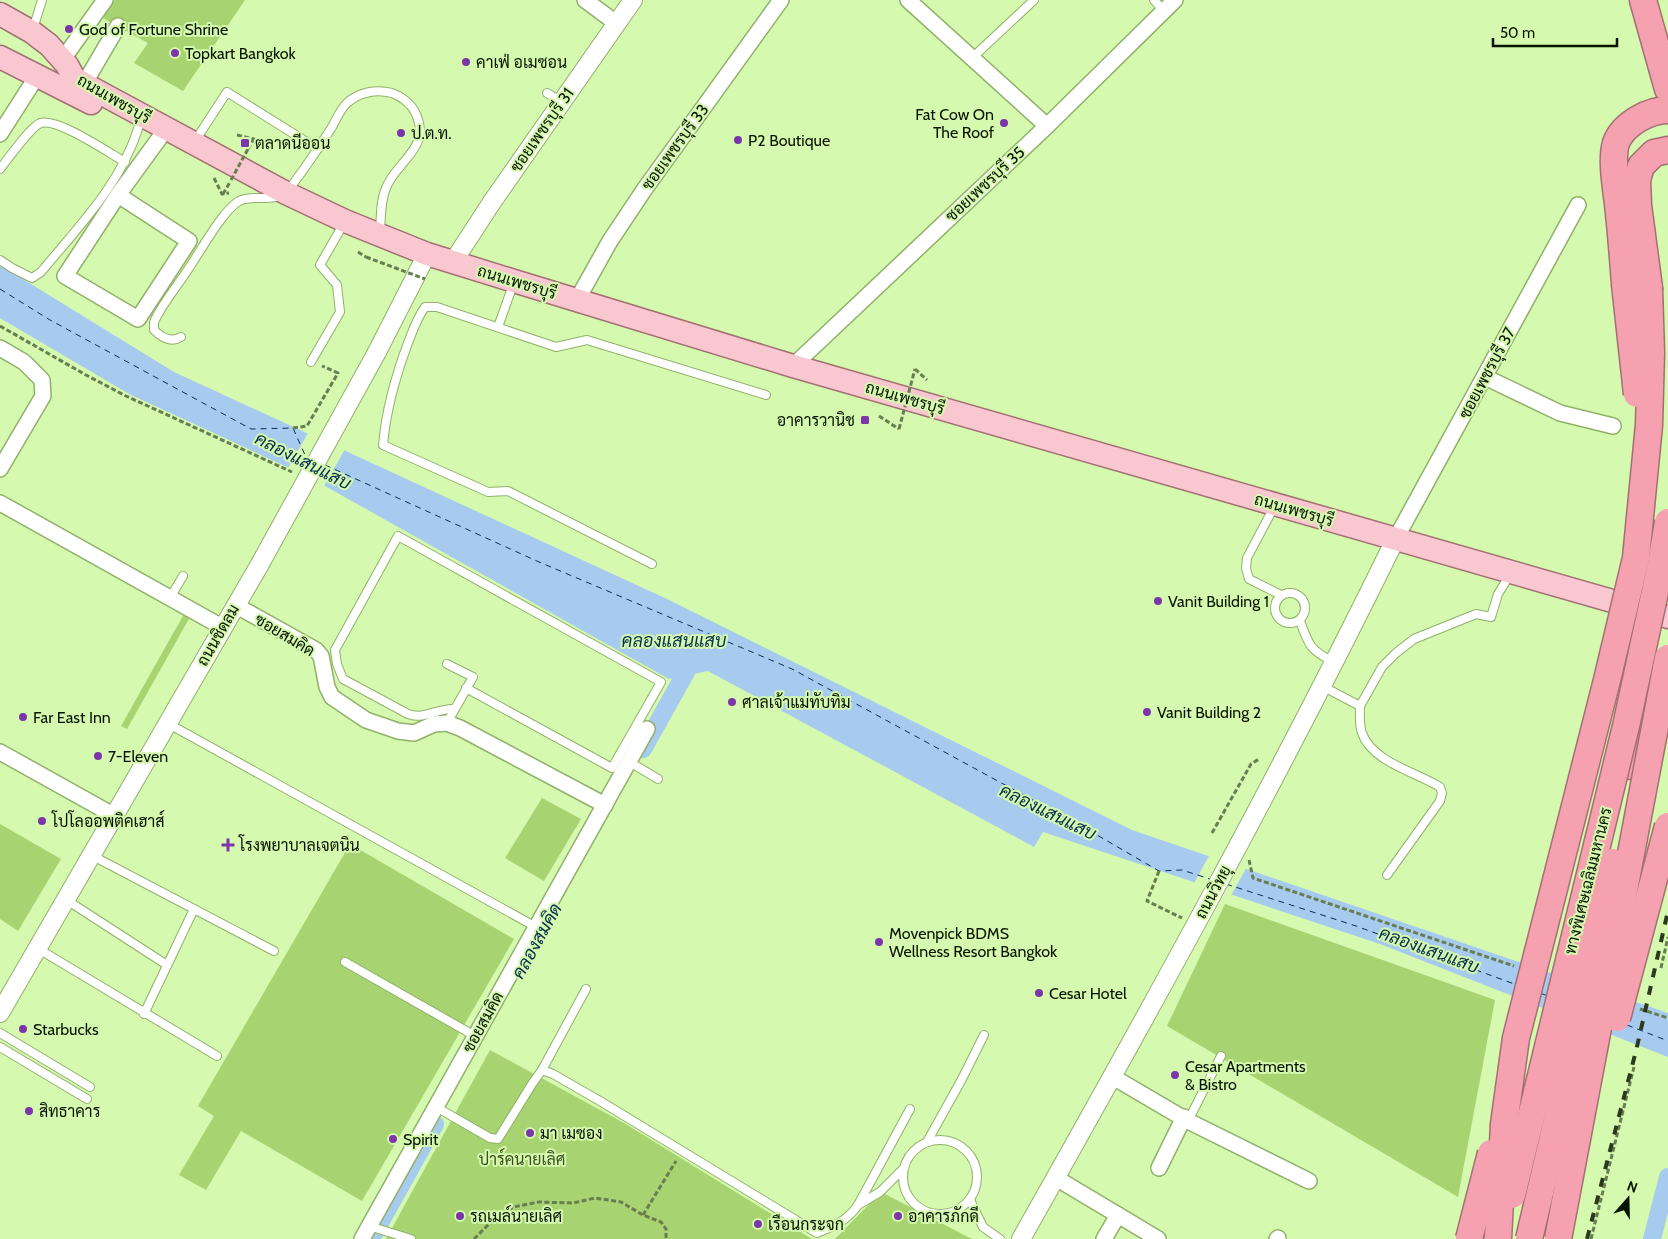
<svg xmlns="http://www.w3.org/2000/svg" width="1668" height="1239" viewBox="0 0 1668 1239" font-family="Cabin,Sarabun,sans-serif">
<rect width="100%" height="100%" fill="#d5f9ae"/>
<g fill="#a7d371">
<polygon points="115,0 245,0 183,91 134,63 148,43 103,18"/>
<polygon points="184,614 190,617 127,729 121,726"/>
<polygon points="542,798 581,819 544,881 505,858"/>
<polygon points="0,824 61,859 18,931 0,919"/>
<polygon points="350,844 514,939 362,1201 241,1131 206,1190 179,1175 214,1116 198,1106"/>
<polygon points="1225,904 1495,1000 1458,1197 1167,1026"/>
<polygon points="490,1050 624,1123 812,1239 386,1239"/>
<polygon points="881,1192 972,1239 835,1239"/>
</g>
<polygon fill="#a7cbef" points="0,265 174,372 667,599 1132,830 1668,1013 1668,1057 1380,944 1043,832 1034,847 708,671 669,679 309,477 129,394 0,318"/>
<g fill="#d5f9ae">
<polygon points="308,433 345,449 323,488 287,470"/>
<polygon points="1210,854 1247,867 1230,897 1193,885"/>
</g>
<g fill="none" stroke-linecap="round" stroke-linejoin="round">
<g stroke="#a7cbef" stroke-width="18">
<polyline points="643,749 695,656"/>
<polyline points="371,1239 435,1124"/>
<polyline points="1652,1239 1668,1177"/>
</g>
<g stroke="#073052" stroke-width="1" stroke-dasharray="6 5" stroke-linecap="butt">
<polyline points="0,289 50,320 251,429 293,428 305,455 310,458"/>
<polyline points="325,465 539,562 792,669 1097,835 1159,871 1182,870 1210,879"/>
<polyline points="1226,884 1356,926 1517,985"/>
<polyline points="1540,993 1548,996"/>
<polyline points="1627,1025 1668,1041"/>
</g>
<defs>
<g id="service">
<polyline points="1154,0 1164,11"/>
<polyline points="33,29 42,0"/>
<polyline points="972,58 1034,0"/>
<polyline points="547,93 562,102"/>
<polyline points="195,141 227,92 318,149"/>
<path d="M0 169C7 160 32 125 41 123 58 118 109 153 125 162"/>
<path d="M0 260 12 268 32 278 41 272C80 225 121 184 139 126"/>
<polyline points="498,327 514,282"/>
<path d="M181 337C171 343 162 338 154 330V322C162 304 176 288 187 271 199 254 222 211 239 201 253 194 274 203 286 192 291 188 294 182 298 177 310 161 321 144 332 127 336 120 340 110 346 104 358 92 376 89 392 93 401 96 411 104 415 112 433 148 396 161 386 188 380 202 381 219 380 234"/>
<polyline points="311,362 340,312 337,285 320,265 344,223"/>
<polyline points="1274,507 1247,558 1246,568 1249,579 1281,595"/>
<path d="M652 564 508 491 488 492 383 445C386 410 396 375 408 343 413 330 417 318 425 307H437L556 347 587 340 766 395"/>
<circle cx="1290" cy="608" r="15"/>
<polyline points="170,598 183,576"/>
<path d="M1300 621C1309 646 1310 650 1335 663"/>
<path d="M1322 686 1360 706C1360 715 1359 726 1362 733 1372 762 1416 772 1440 787L1442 793 1440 801 1387 875"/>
<polyline points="1360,706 1382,667 1396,653 1414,639 1476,614 1491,617 1498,594 1511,573"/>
<path d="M454 709C438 708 424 720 408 714L343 679 337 664 335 650 398 536 661 682 612 768 466 688"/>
<polyline points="167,723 536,927"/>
<polyline points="447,723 473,677 447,664"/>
<polyline points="628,761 658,779"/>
<polyline points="91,855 274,951"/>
<polyline points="65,899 167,965"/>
<polyline points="37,948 217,1056"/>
<polyline points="345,962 475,1036"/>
<polyline points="144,1014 194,909"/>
<polyline points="0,1033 90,1087"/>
<polyline points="0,1047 87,1099"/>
<polyline points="542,1070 586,989"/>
<path d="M436 1107 490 1138 498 1139 532 1084 542 1070 553 1074 600 1101 817 1233C834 1226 847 1221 858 1205L910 1109"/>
<polyline points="1188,1121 1221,1056"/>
<circle cx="940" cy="1177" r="37"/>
<polyline points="927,1142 962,1079 984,1035"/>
<polyline points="970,1200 983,1227 1000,1239"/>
<polyline points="858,1205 880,1192 903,1169"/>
<polyline points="369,1226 411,1239"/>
</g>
<g id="minor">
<polyline points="585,0 616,23"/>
<polyline points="908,0 1047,126"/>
<polyline points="63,59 105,0"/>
<polyline points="84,84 118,26"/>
<polyline points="0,134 37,76"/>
<polyline points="118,195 189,241 138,319 65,276 118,195 166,129"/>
<polyline points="577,300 610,241 644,190 781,0"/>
<polyline points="0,348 24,362 42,380 43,396 0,469"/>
<polyline points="793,366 1047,126 1175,0"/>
<polyline points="1485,377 1560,413 1613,426"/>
<polyline points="0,503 222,627"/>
<polyline points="1395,540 1578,205"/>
<polyline points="235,605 316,650 321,656 327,687 332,697 366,720 398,731 414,733 434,724 447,723 460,728 605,805"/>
<polyline points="0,752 113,815"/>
<polyline points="1113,1077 1188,1121 1309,1181"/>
<polyline points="1159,1168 1184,1117"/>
<polyline points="1056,1178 1158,1239"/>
<polyline points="362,1239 647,729"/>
<polyline points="1104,1239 1118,1215"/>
<polyline points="1277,1239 1278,1238"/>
</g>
<g id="tertiary">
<polyline points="453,262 492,202 633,0"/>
<polyline points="377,352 427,254"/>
<polyline points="0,1013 260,564"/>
<path d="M1021 1239C1151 1009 1279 777 1395 540"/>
</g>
<g id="primary">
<polyline points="0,14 32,32 49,45 67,65 74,78 84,84 286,193 345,221 427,254 514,281 793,366 1668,617"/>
<polyline points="0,57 91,103"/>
</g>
<g id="motorway">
<polyline points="1643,0 1668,89"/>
<path d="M1625 284C1623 257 1621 231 1618 204 1616 187 1611 159 1616 143 1623 124 1649 110 1668 110"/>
<polyline points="1649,288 1638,205 1637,180 1641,166 1654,153 1668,150"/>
<polyline points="1625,658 1638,609"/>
<polyline points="1632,766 1648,695 1660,667"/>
</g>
</defs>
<use href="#service" stroke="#90b169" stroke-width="10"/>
<use href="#minor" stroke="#90b169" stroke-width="18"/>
<use href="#tertiary" stroke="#90b169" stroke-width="20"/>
<use href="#primary" stroke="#a27072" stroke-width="25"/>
<use href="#motorway" stroke="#a27072" stroke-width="29"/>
<g stroke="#677e50" stroke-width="3" stroke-dasharray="5 2.5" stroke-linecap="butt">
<polyline points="237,135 254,139 264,150"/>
<polyline points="248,149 254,139"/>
<polyline points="214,178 222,194 229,193"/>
<polyline points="223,194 230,182"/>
<polyline points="358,252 366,257"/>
<polyline points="0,326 86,375 126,396 292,472"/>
<polyline points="915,369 927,380"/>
<polyline points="879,416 899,429"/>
<polyline points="293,428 307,426 338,373 322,366"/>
<polyline points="1212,833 1251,764 1259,759"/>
<polyline points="1249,860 1253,878 1514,966"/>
<polyline points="1159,871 1147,901 1182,918"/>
<polyline points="1661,968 1668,937"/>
<polyline points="1640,1009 1668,1018"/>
<polyline points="643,1215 676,1161"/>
<polyline points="474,1239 490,1223 513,1207 539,1202 573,1203 595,1198 621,1202 643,1215 661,1222 666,1229 666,1239"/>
<polyline points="1591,1239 1634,1067"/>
</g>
<use href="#service" stroke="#fff" stroke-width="8"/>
<use href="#minor" stroke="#fff" stroke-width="15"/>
<use href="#tertiary" stroke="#fff" stroke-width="18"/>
<use href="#primary" stroke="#f9c7cf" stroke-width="22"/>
<use href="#motorway" stroke="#f5a1af" stroke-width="26"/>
<polyline stroke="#2b3a1d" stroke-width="4" stroke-dasharray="9 9" stroke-linecap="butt" points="1587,1239 1636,1051 1668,911"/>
<defs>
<polyline id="tertiary-bridge" points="260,564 377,352"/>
<g id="motorway-bridge">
<polyline points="1625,284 1637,394"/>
<polyline points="1617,1018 1668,826"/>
<polyline points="1512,1195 1626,726 1661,564 1668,522"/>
<polyline points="1469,1239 1491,1153"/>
<polyline points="1498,1239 1504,1124 1516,1038 1607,680 1636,558 1649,425 1651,353 1649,288"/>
<polyline points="1529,1239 1552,1142 1612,862"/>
<polyline points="1558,1239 1668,658"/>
</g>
</defs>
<use href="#tertiary-bridge" stroke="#90b169" stroke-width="20" stroke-linecap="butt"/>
<use href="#motorway-bridge" stroke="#a27072" stroke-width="29" stroke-linecap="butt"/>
<g stroke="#677e50" stroke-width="3" stroke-dasharray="5 2.5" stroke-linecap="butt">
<polyline points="231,180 248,149"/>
<polyline points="366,257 425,279"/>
<polyline points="899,429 915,369"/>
</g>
<use href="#tertiary-bridge" stroke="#fff" stroke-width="18"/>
<use href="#motorway-bridge" stroke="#f5a1af" stroke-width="26"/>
</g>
<g fill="#7c36a9" stroke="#d5f9ae" stroke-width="2">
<circle cx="69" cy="29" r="5"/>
<circle cx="175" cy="53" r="5"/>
<circle cx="466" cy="62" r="5"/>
<circle cx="1004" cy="123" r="5"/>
<circle cx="401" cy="133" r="5"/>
<circle cx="738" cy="140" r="5"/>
<rect x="240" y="138" width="10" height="10" rx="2.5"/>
<rect x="860" y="415" width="10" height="10" rx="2.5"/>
<circle cx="1158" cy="601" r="5"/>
<circle cx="732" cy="702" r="5"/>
<circle cx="1147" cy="712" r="5"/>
<circle cx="23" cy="717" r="5"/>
<circle cx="98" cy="756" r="5"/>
<circle cx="42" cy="821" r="5"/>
<path d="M225.5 837.5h5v5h5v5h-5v5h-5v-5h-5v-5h5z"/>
<circle cx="879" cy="942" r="5"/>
<circle cx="1039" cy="993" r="5"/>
<circle cx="23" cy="1029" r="5"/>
<circle cx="1175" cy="1075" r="5"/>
<circle cx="29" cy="1111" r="5"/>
<circle cx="530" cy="1133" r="5"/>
<circle cx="393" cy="1139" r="5"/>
<circle cx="460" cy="1216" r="5"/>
<circle cx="898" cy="1216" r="5"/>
<circle cx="758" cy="1224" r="5"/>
</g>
<g text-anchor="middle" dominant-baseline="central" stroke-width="4" stroke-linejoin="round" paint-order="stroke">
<g font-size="16" fill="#091400" stroke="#d5f9ae" text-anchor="start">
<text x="79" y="29">God of Fortune Shrine</text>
<text x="185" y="53">Topkart Bangkok</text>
<text x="476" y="62">คาเฟ่ อเมซอน</text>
<text x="994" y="114" text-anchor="end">Fat Cow On<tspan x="994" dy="18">The Roof</tspan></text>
<text x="411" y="133">ป.ต.ท.</text>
<text x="748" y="140">P2 Boutique</text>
<text x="255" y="143">ตลาดนีออน</text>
<text x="855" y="420" text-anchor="end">อาคารวานิช</text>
<text x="1168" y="601">Vanit Building 1</text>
<text x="742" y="702">ศาลเจ้าแม่ทับทิม</text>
<text x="1157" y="712">Vanit Building 2</text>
<text x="33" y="717">Far East Inn</text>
<text x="108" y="756">7-Eleven</text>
<text x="52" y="821">โปโลออพติคเฮาส์</text>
<text x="239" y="845">โรงพยาบาลเจตนิน</text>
<text x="889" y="933">Movenpick BDMS<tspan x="889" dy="18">Wellness Resort Bangkok</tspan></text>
<text x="1049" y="993">Cesar Hotel</text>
<text x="33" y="1029">Starbucks</text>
<text x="1185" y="1066">Cesar Apartments<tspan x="1185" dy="18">&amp; Bistro</tspan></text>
<text x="39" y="1111">สิทธาคาร</text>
<text x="540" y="1133">มา เมซอง</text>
<text x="403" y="1139">Spirit</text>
<text x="470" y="1216">รถเมล์นายเลิศ</text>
<text x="908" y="1216">อาคารภักดี</text>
<text x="768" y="1224">เรือนกระจก</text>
</g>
<g font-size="16" fill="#091400" stroke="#d5f9ae">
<text transform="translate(114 99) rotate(30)">ถนนเพชรบุรี</text>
<text transform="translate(542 130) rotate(-55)">ซอยเพชรบุรี 31</text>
<text transform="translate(675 147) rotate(-54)">ซอยเพชรบุรี 33</text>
<text transform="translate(985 184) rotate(-43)">ซอยเพชรบุรี 35</text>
<text transform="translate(517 282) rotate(17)">ถนนเพชรบุรี</text>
<text transform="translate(1487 373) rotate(-62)">ซอยเพชรบุรี 37</text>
<text transform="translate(905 398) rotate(16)">ถนนเพชรบุรี</text>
<text transform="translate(1294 510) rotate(16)">ถนนเพชรบุรี</text>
<text transform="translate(218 635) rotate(-60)">ถนนชิดลม</text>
<text transform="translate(285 635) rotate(31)">ซอยสมคิด</text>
<text transform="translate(1588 881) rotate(-76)">ทางพิเศษเฉลิมมหานคร</text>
<text transform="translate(1213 892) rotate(-62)">ถนนวิทยุ</text>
<text transform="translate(483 1022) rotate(-61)">ซอยสมคิด</text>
</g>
<g font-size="16" fill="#3b4f20" stroke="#d5f9ae">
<text x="522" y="1159">ปาร์คนายเลิศ</text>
</g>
<g font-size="18" font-style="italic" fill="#073052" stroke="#d5f9ae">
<text transform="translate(303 461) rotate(27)">คลองแสนแสบ</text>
<text x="674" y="641">คลองแสนแสบ</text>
<text transform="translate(1048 812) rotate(26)">คลองแสนแสบ</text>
<text transform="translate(537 941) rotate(-61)">คลองสมคิด</text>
<text transform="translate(1429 950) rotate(20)">คลองแสนแสบ</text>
</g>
</g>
<g transform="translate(1628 1199) rotate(20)" stroke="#d5f9ae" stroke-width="4" paint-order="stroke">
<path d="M0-4L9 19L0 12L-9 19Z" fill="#091400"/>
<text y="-8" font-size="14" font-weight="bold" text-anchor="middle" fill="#091400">N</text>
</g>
<path d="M1493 38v8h124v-8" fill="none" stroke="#091400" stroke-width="2.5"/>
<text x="1500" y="38" font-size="15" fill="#091400" stroke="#d5f9ae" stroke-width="4" paint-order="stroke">50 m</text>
</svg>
